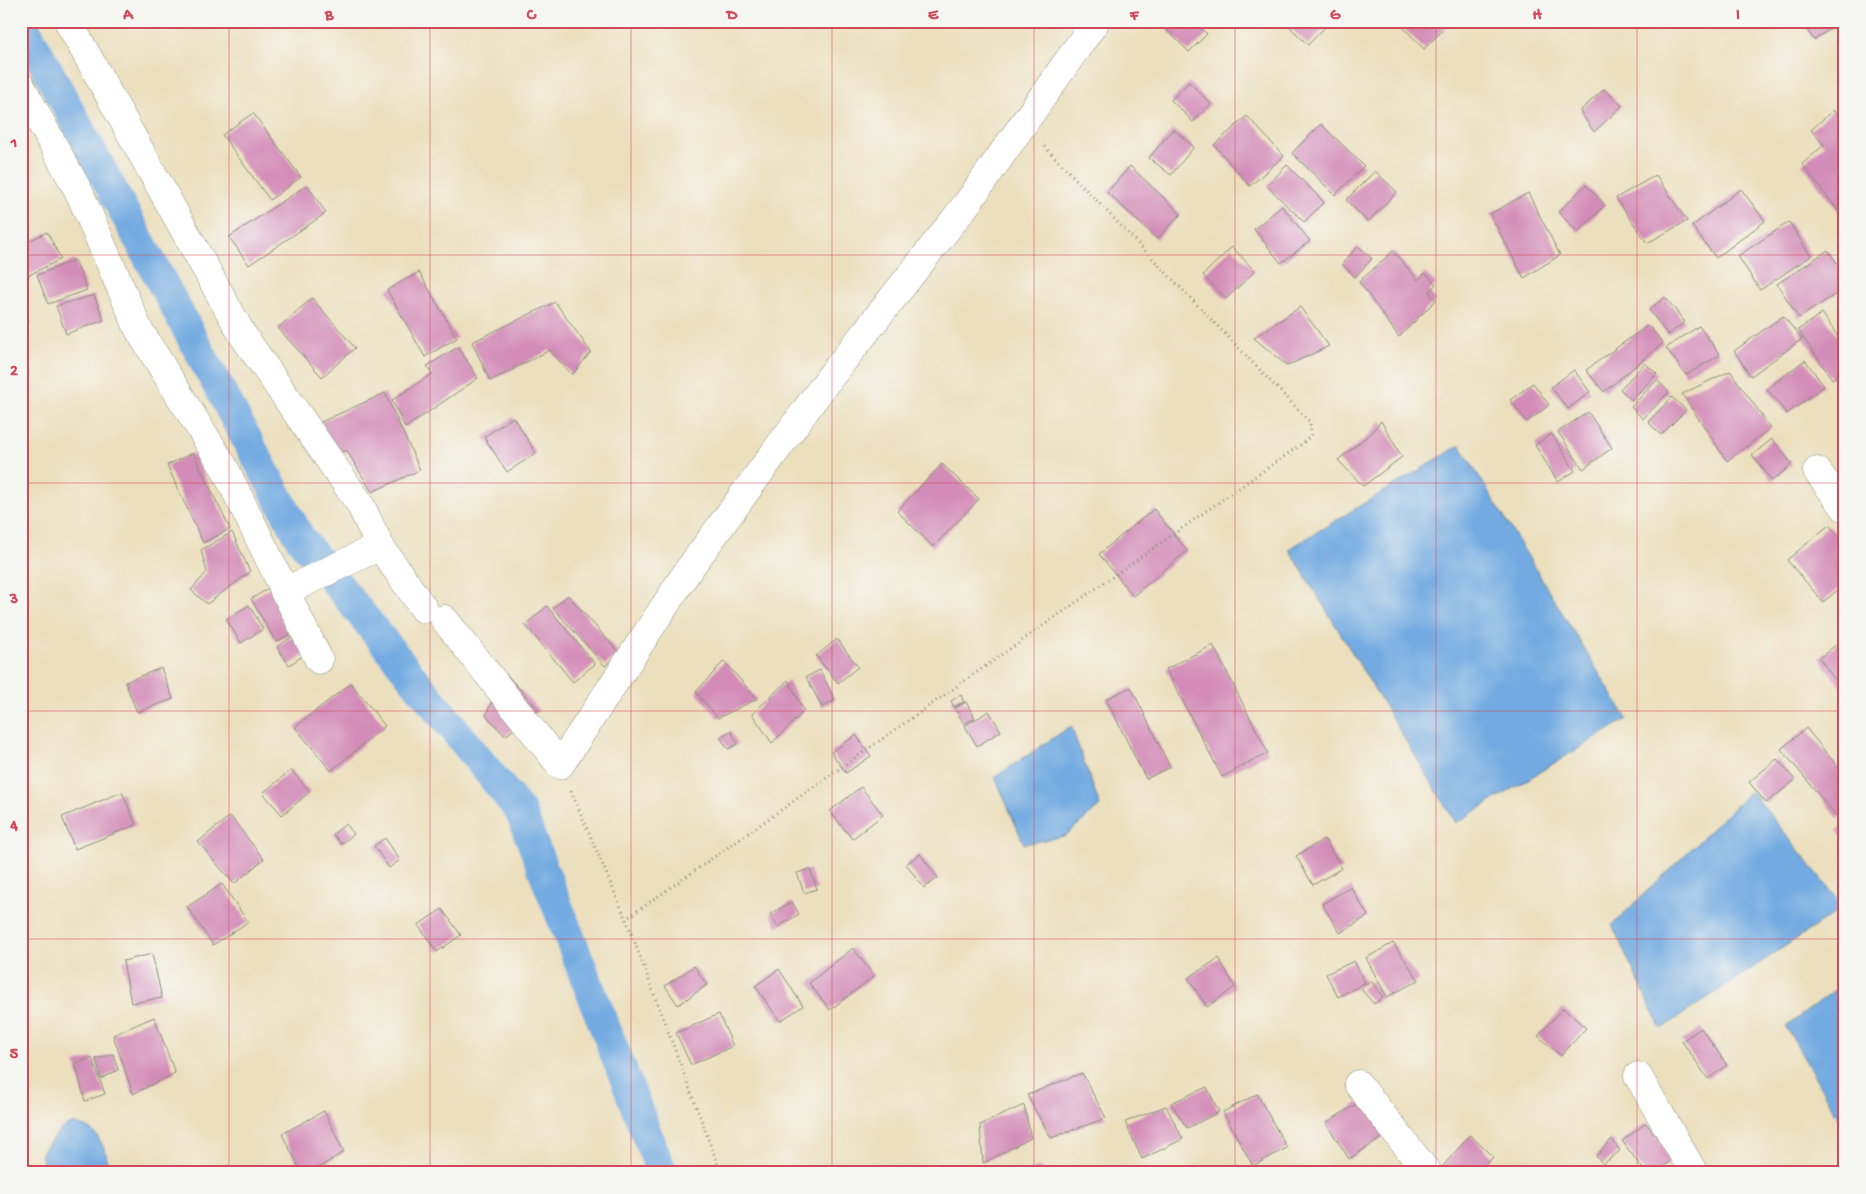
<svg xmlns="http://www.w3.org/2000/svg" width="1866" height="1194" viewBox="0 0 1866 1194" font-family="'Gochi Hand',sans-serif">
<rect width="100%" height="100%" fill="#f6f6f2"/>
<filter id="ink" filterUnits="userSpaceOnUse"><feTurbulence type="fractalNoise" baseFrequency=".02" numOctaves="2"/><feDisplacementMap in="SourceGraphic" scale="10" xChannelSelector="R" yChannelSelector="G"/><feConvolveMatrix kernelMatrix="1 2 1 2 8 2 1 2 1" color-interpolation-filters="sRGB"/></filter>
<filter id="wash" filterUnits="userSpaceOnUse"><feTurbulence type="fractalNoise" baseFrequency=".0096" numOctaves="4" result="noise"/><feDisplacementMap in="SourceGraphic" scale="20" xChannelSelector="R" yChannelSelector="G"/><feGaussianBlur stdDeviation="1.12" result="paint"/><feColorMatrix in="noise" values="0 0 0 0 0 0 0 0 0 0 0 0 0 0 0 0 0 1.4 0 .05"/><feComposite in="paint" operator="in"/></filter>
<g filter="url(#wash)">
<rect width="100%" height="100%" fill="#ecdfbd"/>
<g fill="#72aae1" stroke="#48748a">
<polygon points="1460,445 1627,719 1456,823 1289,549"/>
<polygon points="1071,726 1100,806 1065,836 1024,844 995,777"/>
<polygon points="1751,791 1844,907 1661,1029 1612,925"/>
<polygon points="1845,982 1845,1129 1786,1027"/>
<path d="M73 1123C79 1126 88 1127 92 1131 103 1141 110 1159 107 1173H45L41 1153 60 1130Z"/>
</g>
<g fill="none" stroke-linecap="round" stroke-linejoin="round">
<polyline stroke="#72aae1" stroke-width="31" points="21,21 300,538 520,811 662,1173"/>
</g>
<g id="blocks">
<g fill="#d38cb8">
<polygon points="1176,21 1193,21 1207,34 1189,52 1167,30"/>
<polygon points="1288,21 1319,21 1325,27 1308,45 1286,23"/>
<polygon points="1397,21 1452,21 1424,49"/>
<polygon points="1801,21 1841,21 1814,40"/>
<polygon points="1189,82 1211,104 1193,122 1171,100"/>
<polygon points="1604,89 1622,106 1594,132 1580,111"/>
<polygon points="1833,110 1845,123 1845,220 1802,164 1824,145 1811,130"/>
<polygon points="253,113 301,177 270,200 222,135"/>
<polygon points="1247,116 1284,156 1250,186 1214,145"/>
<polygon points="1321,124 1364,166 1335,195 1292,153"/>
<polygon points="1173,129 1194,147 1171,175 1149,158"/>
<polygon points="1287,165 1324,202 1304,222 1267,186"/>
<polygon points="1130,166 1181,214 1157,239 1107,192"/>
<polygon points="1375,171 1397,192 1368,222 1346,200"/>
<polygon points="1656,175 1687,221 1647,243 1616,198"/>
<polygon points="307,185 326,213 249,265 229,237"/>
<polygon points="1586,185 1605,205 1578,232 1558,212"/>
<polygon points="1741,189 1765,221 1716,258 1692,226"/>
<polygon points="1528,193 1560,255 1524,278 1490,214"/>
<polygon points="1282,206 1310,241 1281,263 1254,229"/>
<polygon points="1789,222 1811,256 1760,290 1738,256"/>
<polygon points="47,232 61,259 21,279 21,245"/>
<polygon points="1358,246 1372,259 1355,277 1342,264"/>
<polygon points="1232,247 1255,271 1226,299 1203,275"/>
<polygon points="1828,250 1845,275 1845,288 1799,318 1777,284"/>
<polygon points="1393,251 1418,280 1425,273 1436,284 1429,292 1436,300 1399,337 1359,282"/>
<polygon points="75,260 87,290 48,304 37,275"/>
<polygon points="419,272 457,338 425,357 387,290"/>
<polygon points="94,295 104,320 66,334 56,306"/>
<polygon points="1665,297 1685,322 1668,335 1649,310"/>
<polygon points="312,298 355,348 322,377 278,328"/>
<polygon points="21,300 29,321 21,324"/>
<polygon points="555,302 591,352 572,375 550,350 490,381 472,342"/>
<polygon points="1300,307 1329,346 1287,366 1254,338"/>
<polygon points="1822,313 1845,347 1845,370 1832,379 1798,330"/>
<polygon points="1783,316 1802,339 1751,376 1734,351"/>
<polygon points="1648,325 1663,343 1604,392 1586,370"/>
<polygon points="1699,326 1720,355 1686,375 1666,348"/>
<polygon points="458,347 478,378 405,428 392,400 432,374 427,366"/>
<polygon points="1805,360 1824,386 1787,414 1767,389"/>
<polygon points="1645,363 1657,374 1631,400 1620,389"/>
<polygon points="1574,370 1590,392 1568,409 1551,387"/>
<polygon points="1730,371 1771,428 1727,461 1682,394"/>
<polygon points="1657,380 1669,392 1643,419 1631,407"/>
<polygon points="1533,383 1549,405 1527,422 1510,400"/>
<polygon points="385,393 420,470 372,492 347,451 334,452 321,422"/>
<polygon points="1672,397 1686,410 1661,435 1648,422"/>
<polygon points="1588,412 1612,448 1583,469 1558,432"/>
<polygon points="513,417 536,453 507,472 484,437"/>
<polygon points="1381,421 1402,457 1363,486 1338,460 1370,434"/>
<polygon points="1552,434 1575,471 1558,482 1535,445"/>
<polygon points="1772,439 1792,464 1772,481 1752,455"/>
<polygon points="193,453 230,529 203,543 167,465"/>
<polygon points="942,464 979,499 933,547 897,511"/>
<polygon points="1154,509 1187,551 1133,596 1099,554"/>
<polygon points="1829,525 1845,544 1845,584 1823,602 1787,560"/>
<polygon points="232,532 250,572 207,604 191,590 207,572 201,550"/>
<polygon points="271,587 297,630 276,642 251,599"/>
<polygon points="568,595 619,653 605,666 553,608"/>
<polygon points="249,605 263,629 241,643 226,619"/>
<polygon points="547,606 595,664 573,682 525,625"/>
<polygon points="297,633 309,652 289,665 277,647"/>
<polygon points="1845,638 1845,688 1842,689 1819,658"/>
<polygon points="837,639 858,667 838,683 816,656"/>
<polygon points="1213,645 1268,753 1222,777 1166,669"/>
<polygon points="724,661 757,699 718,718 696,692"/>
<polygon points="161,668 173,699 137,712 125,682"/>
<polygon points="820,670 835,700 822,707 806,677"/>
<polygon points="505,673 539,710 505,736 486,715"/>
<polygon points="788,680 804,711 772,743 752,714"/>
<polygon points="351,683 385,726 331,771 295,727"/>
<polygon points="1131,687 1170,767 1146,779 1106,699"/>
<polygon points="961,695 964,702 954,707 951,701"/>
<polygon points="966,702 975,718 964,724 955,708"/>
<polygon points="989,711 1001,731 977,746 965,726"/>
<polygon points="1806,728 1845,776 1845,812 1838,818 1781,749"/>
<polygon points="731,731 738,744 728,749 720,737"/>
<polygon points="856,735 871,756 846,773 831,752"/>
<polygon points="1777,759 1795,780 1766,803 1749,782"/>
<polygon points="291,770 310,792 282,815 263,793"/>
<polygon points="861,787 883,815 852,839 830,811"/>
<polygon points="122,792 136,825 75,849 62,817"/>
<polygon points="230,816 264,859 234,884 198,842"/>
<polygon points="346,824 354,834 341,844 333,834"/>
<polygon points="1845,825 1845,842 1837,830"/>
<polygon points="385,838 400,860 389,868 374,846"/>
<polygon points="1324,839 1342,868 1313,885 1296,856"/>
<polygon points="920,854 938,878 924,888 906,864"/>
<polygon points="810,869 817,889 804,893 797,873"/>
<polygon points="222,884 248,922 213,945 187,907"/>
<polygon points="1351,887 1368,916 1340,933 1322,904"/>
<polygon points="792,902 799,914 778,927 770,914"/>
<polygon points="442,909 461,935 437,952 418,925"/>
<polygon points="1393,943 1419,980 1387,997 1366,958"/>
<polygon points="853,948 874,976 830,1010 809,983"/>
<polygon points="152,954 162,998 131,1003 123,961"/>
<polygon points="1219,958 1235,987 1207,1007 1188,978"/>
<polygon points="1354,961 1365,983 1338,997 1326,974"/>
<polygon points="694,966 707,985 678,1005 665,986"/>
<polygon points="779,969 803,1006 780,1021 755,986"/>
<polygon points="1371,981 1383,997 1374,1004 1361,989"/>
<polygon points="1563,1008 1586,1028 1561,1056 1538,1036"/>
<polygon points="719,1014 733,1046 691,1065 676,1033"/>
<polygon points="154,1017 175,1073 133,1094 113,1035"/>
<polygon points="1701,1028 1727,1065 1708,1079 1682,1041"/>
<polygon points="113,1054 118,1070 101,1079 96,1059"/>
<polygon points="92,1058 105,1094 85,1101 75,1063"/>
<polygon points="1082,1073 1106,1118 1051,1138 1027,1095"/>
<polygon points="1207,1087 1219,1112 1187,1128 1171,1103"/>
<polygon points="1257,1094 1287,1148 1253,1166 1223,1112"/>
<polygon points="1366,1098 1388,1134 1349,1159 1326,1123"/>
<polygon points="1024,1105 1031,1138 983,1163 980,1125"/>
<polygon points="1166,1106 1183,1139 1142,1159 1125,1122"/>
<polygon points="324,1111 344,1152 310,1173 302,1173 282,1134"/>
<polygon points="1646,1123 1673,1159 1656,1173 1646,1173 1622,1141"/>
<polygon points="1470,1135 1493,1157 1479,1173 1437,1173"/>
<polygon points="1612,1139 1620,1151 1603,1164 1596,1156"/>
<polygon points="1041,1166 1045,1173 1028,1173"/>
</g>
</g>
</g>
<g filter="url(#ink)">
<use href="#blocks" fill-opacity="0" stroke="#868e78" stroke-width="1"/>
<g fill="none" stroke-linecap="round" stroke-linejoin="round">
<defs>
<g id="minor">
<polyline points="68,21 242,334 360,504 380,546 424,609"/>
<polyline points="21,86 79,192 139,330 224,467 319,660"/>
<polyline points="1817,471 1845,508"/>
<polyline points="284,592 380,546"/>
<polyline points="444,619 560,765 689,569 827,381 966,205 1096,21"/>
<polyline points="1638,1076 1694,1173"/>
<polyline points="1358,1084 1428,1173"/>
</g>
</defs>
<use href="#minor" stroke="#868e78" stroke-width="29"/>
<g stroke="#868e78" stroke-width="3" stroke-dasharray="1 4" stroke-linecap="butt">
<polyline points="571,791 626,919"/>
<polyline points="721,1173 626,919 1303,443 1311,435 1310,422 1043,145"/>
</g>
<use href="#minor" stroke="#fff" stroke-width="28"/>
</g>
</g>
<path fill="none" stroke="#d1495b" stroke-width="1" stroke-opacity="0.55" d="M229 21V1173M430 21V1173M631 21V1173M832 21V1173M1034 21V1173M1235 21V1173M1436 21V1173M1637 21V1173M21 255H1845M21 483H1845M21 711H1845M21 939H1845"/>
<rect width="1866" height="1194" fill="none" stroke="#f6f6f2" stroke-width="55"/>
<rect x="28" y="28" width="1810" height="1138" fill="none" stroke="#d1495b" stroke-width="2"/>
<g font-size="16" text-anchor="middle" font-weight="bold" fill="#d1495b">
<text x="128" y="19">A</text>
<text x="329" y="19">B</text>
<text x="531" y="19">C</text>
<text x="732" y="19">D</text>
<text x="933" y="19">E</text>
<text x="1134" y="19">F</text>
<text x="1335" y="19">G</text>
<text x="1537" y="19">H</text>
<text x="1738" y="19">I</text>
<text x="14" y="147">1</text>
<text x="14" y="375">2</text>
<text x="14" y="603">3</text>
<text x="14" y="830">4</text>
<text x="14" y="1058">5</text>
</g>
</svg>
